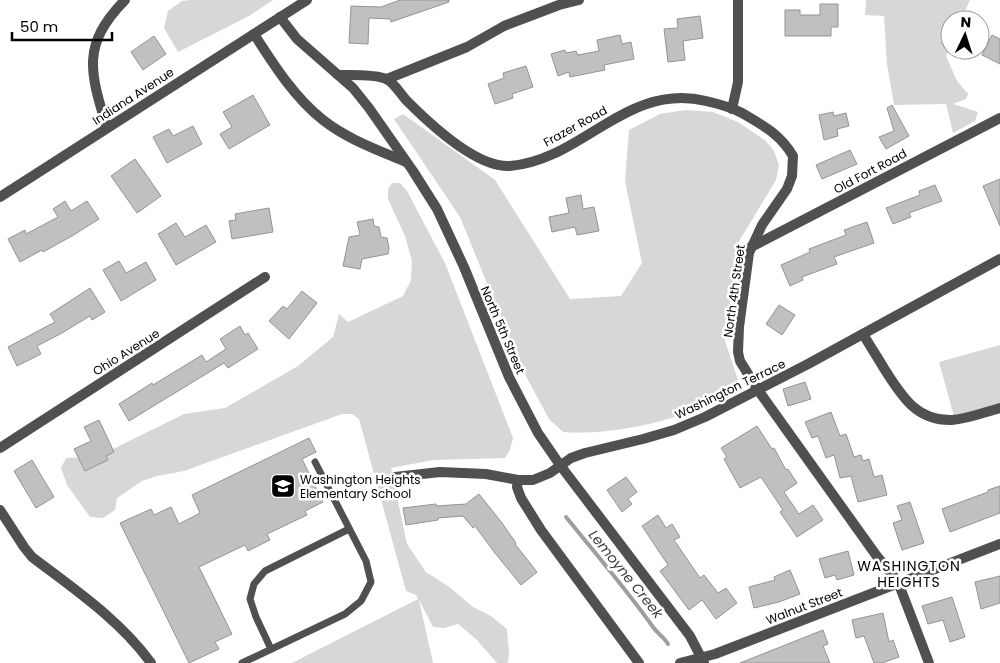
<svg xmlns="http://www.w3.org/2000/svg" width="1000" height="663" viewBox="0 0 1000 663" font-family="Poppins,sans-serif">
<rect width="100%" height="100%" fill="#fff"/>
<g fill="#d7d7d7">
<polygon points="190,0 273,0 249,16 178,52 164,28 168,11 182,1"/>
<polygon points="866,0 970,0 961,20 950,20 950,47 946,56 957,81 968,94 966,99 953,104 978,112 975,121 953,133 946,104 894,105 887,64 884,16 865,15"/>
<path d="M686 110 713 112 738 122 766 141 774 151 779 165 776 180 738 243 725 341 740 386 737 392C721 399 705 408 688 413 648 426 605 435 563 432L549 419 521 367 460 217 394 119 403 114 495 180 570 299 621 296 642 263 625 181 629 130 660 114Z"/>
<path d="M392 183H400L407 191 445 263 513 438 510 450 505 458 433 460 391 468 407 544 426 572 448 586 473 607 491 616 507 629 509 652 508 663H497L476 639 458 624 444 628 433 627 419 600 433 663H292L418 599 416 595 406 591 359 419 352 414H342L184 471 157 476 142 481 117 498 115 510 103 518 90 517 67 485 61 468 66 458C88 456 92 464 113 449L184 414 225 408 298 366 333 337 339 314 348 322 403 296 411 280 412 261 405 236 388 199V189Z"/>
<polygon points="1000,345 1000,403 954,416 939,362"/>
</g>
<g fill="none" stroke-linecap="round" stroke-linejoin="round">
<path stroke="#9e9e9e" stroke-width="4" d="M566 517C595 553 626 589 653 627 658 634 664 637 668 644"/>
</g>
<g fill="#c0c0c0" stroke="#949494">
<polygon points="400,0 449,0 449,2 391,22 390,19 369,18 368,44 349,43 351,6 381,7"/>
<polygon points="820,4 838,4 838,27 831,27 831,36 785,36 785,10 800,10 800,15 820,15"/>
<polygon points="700,16 703,38 683,41 685,60 668,62 664,29 678,28 677,19"/>
<polygon points="620,35 622,44 631,42 634,59 604,65 605,70 570,77 569,72 558,76 551,54 565,50 566,53 576,51 578,55 599,51 597,40"/>
<polygon points="992,35 1000,39 1000,64 982,55"/>
<polygon points="154,36 166,54 143,70 131,52"/>
<polygon points="526,66 533,87 512,94 513,98 495,104 488,84 504,78 503,73"/>
<polygon points="253,95 270,125 229,149 220,134 232,127 223,112"/>
<polygon points="892,105 909,136 886,149 879,137 894,131 887,108"/>
<polygon points="833,112 834,116 846,113 849,126 837,129 838,136 824,140 819,115"/>
<polygon points="193,126 202,144 167,163 153,137 169,129 173,136"/>
<polygon points="850,150 857,164 822,179 816,165"/>
<polygon points="135,159 161,196 137,213 111,176"/>
<polygon points="1000,179 1000,226 983,186"/>
<polygon points="935,185 942,201 909,213 911,217 893,224 886,208 920,195 919,191"/>
<polygon points="581,195 583,209 594,207 599,231 577,235 575,227 552,232 549,217 569,213 566,198"/>
<polygon points="65,201 71,211 87,201 99,219 72,236 43,252 42,250 20,262 8,239 25,230 26,234 58,217 53,209"/>
<polygon points="269,208 273,232 232,239 229,221 236,220 235,214"/>
<polygon points="373,219 374,226 379,227 381,237 387,238 389,248 388,254 362,259 360,269 343,266 349,237 360,235 357,222"/>
<polygon points="867,222 874,243 834,257 837,264 802,277 803,280 790,286 781,265 810,252 809,249 846,235 844,230"/>
<polygon points="176,223 185,237 206,225 216,242 176,265 158,234"/>
<polygon points="119,261 126,273 146,262 156,280 121,301 103,270"/>
<polygon points="90,288 105,312 92,320 90,316 62,333 37,346 41,354 17,366 8,347 55,322 50,314"/>
<polygon points="302,291 317,303 289,339 269,321 283,306 287,309"/>
<polygon points="779,305 795,315 782,335 766,324"/>
<polygon points="240,326 245,335 248,333 258,349 228,368 224,363 129,421 119,404 152,383 153,385 202,355 206,362 226,349 220,339"/>
<polygon points="805,382 811,399 788,406 783,389"/>
<polygon points="831,412 840,436 846,434 854,457 861,455 863,461 869,459 874,477 882,475 887,495 858,502 851,476 840,478 834,455 826,458 818,436 812,438 805,422"/>
<polygon points="99,420 114,452 106,456 108,460 85,471 74,449 91,441 84,427"/>
<polygon points="757,426 772,449 774,448 786,470 788,469 797,483 784,492 799,514 813,505 823,520 797,537 780,512 783,510 761,477 740,488 724,459 727,457 721,448"/>
<polygon points="309,438 316,452 302,459 323,502 305,511 307,515 267,534 270,540 248,551 245,545 199,567 232,634 215,642 219,649 189,663 120,523 151,509 154,515 171,507 179,524 200,513 192,495"/>
<polygon points="32,460 54,497 36,508 14,471"/>
<polygon points="626,477 637,492 628,499 632,504 622,512 607,490"/>
<polygon points="1000,486 1000,513 950,532 942,509 988,492 988,490"/>
<polygon points="479,494 502,523 516,543 515,544 537,572 521,585 495,553 475,526 473,528 463,516 438,518 438,520 406,525 403,508 436,504 436,506 466,504"/>
<polygon points="910,502 924,543 902,550 893,523 902,520 897,506"/>
<polygon points="658,515 666,528 672,524 680,537 674,540 700,578 704,575 718,593 726,588 737,603 716,619 702,600 689,610 660,571 668,565 642,526"/>
<polygon points="848,551 854,575 837,580 835,575 825,578 819,559"/>
<polygon points="790,570 800,594 779,602 754,608 749,587 775,580 774,577"/>
<polygon points="1000,576 1000,603 981,609 975,582"/>
<polygon points="952,597 965,637 950,642 943,620 928,624 922,606"/>
<polygon points="883,613 889,642 893,640 899,657 882,663 874,663 864,636 856,638 852,620"/>
<polygon points="823,630 828,644 823,646 830,663 740,663"/>
</g>
<g fill="none" stroke-linecap="round" stroke-linejoin="round">
<g stroke="#505050" stroke-width="7">
<polyline points="271,649 256,617 250,599 254,584 265,571 349,529"/>
<polyline points="242,663 345,614 361,601 371,582 366,561 315,462"/>
</g>
<g stroke="#505050" stroke-width="10">
<polyline points="280,17 297,39 353,88 369,108 413,171 437,209 464,267 509,377 538,433 560,465 690,636 704,663"/>
<path d="M254 34C274 65 294 97 323 120 347 139 378 150 406 162"/>
<path d="M338 75C349 75 377 74 386 79 394 82 401 95 407 101 430 124 477 168 510 166 583 160 626 82 706 101 719 104 731 107 742 113 764 126 780 134 793 156L792 176 787 189 762 225 749 253 739 327 738 352 740 361 758 390 876 555 898 582 929 663"/>
<polyline points="387,79 467,47 504,26 559,5 579,0"/>
<polyline points="732,109 738,82 738,0"/>
<path d="M107 128C90 72 81 45 125 0"/>
<polyline points="0,197 307,0"/>
<polyline points="751,247 1000,118"/>
<path d="M863 334C870 346 878 358 885 370 902 396 916 421 952 420 968 419 985 412 1000 408"/>
<polyline points="0,448 265,277"/>
<polyline points="395,477 440,472 486,474 518,480 533,480 550,473 571,458 585,453 643,439 674,430 705,417 808,364 1000,259"/>
<polyline points="518,480 517,487 521,498 541,530 639,663"/>
<path d="M0 510 24 547 32 557C74 589 120 620 151 663"/>
<polyline points="680,663 715,654 1000,544"/>
</g>
</g>
<defs>
<symbol id="school-square" viewBox="-11 -11 22 22"><rect x="-9" y="-9" width="18" height="18" rx="4" fill="#000" stroke="#fff"/><path d="M0-5L7-2L0 1L-7-2ZM-4 1L0 2.5L4 1V4Q0 6-4 4Z" fill="#fff"/></symbol>
</defs>
<g fill-rule="evenodd">
<use href="#school-square" x="269" y="472" width="28" height="28"/>
</g>
<g text-anchor="middle" dominant-baseline="central" stroke-width="5" stroke-linejoin="round" paint-order="stroke">
<g font-size="12" fill="#000" stroke="#fff">
<text transform="translate(133 96) rotate(-33)">Indiana Avenue</text>
<text transform="translate(575 126) rotate(-29)">Frazer Road</text>
<text transform="translate(870 171) rotate(-28)">Old Fort Road</text>
<text transform="translate(734 291) rotate(-82)">North 4th Street</text>
<text transform="translate(503 330) rotate(67)">North 5th Street</text>
<text transform="translate(126 352) rotate(-32)">Ohio Avenue</text>
<text transform="translate(730 389) rotate(-26)">Washington Terrace</text>
<text transform="translate(804 606) rotate(-21)">Walnut Street</text>
</g>
<g font-size="12" fill="#000" stroke="#fff" text-anchor="start">
<text x="300" y="479">Washington Heights<tspan x="300" dy="14">Elementary School</tspan></text>
</g>
<g font-size="14" letter-spacing="1" fill="#000" stroke="#fff">
<text x="909" y="566">WASHINGTON<tspan x="909" dy="16">HEIGHTS</tspan></text>
</g>
<g font-size="14" font-style="italic" fill="#3f3f3f" stroke="#fff">
<text transform="translate(626 574) rotate(51)">Lemoyne Creek</text>
</g>
</g>
<g transform="translate(965 35) rotate(4)"><circle r="24" fill="#ffffff" stroke="#999999"/>
<path d="M0-4L9 19L0 12L-9 19Z" fill="#000000"/>
<text y="-8" font-size="14" font-weight="bold" text-anchor="middle" fill="#000000">N</text>
</g>
<path d="M12 32v8h100v-8" fill="none" stroke="#000000" stroke-width="2.5"/>
<text x="20" y="32" font-size="15" fill="#000000" stroke="#ffffff" stroke-width="4" paint-order="stroke">50 m</text>
</svg>
